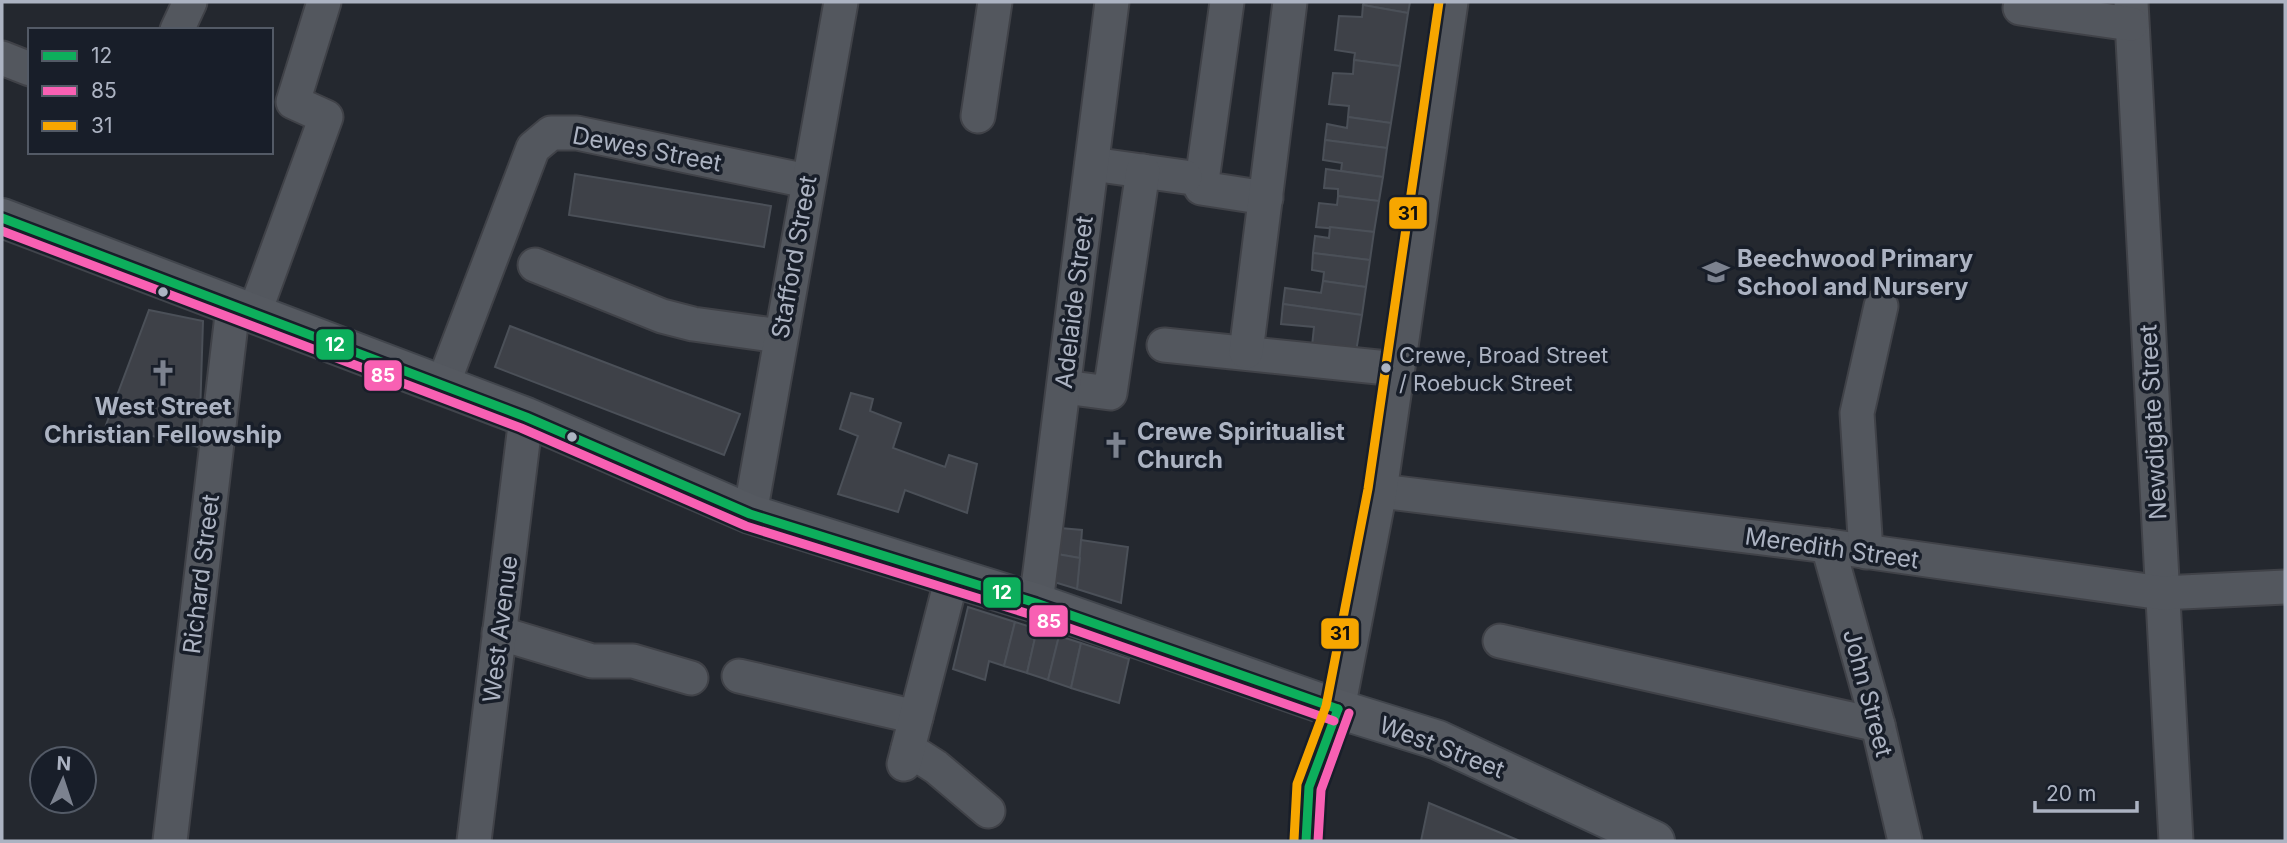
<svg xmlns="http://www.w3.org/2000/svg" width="2287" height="843" viewBox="0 0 2287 843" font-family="Inter,sans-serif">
<rect width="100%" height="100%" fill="#24282f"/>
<g fill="#3e4148" stroke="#4b5058" stroke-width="2">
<polygon points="1364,2 1410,2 1408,13 1363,5"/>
<polygon points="1363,5 1408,13 1400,66 1354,60 1355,53 1335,50 1339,16 1362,17"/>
<polygon points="1354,60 1400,66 1391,123 1348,117 1349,106 1329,104 1333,73 1353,74"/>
<polygon points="1348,117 1391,123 1387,148 1325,140 1327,124 1347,128"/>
<polygon points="1325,140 1387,148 1383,177 1341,171 1342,163 1323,160"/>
<polygon points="1326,169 1383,177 1379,201 1338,196 1338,189 1324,188"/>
<polygon points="575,174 771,206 764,247 569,215"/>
<polygon points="1338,196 1379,201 1374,232 1316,227 1319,203 1337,205"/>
<polygon points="1330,227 1374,232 1370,260 1313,253 1315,236 1329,238"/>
<polygon points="1313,253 1370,260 1366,287 1323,281 1324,272 1312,270"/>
<polygon points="1323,281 1366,287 1362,315 1283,304 1285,288 1321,293"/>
<polygon points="1283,304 1362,315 1356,352 1312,346 1314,327 1281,324"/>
<polygon points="149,310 203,321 199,447 106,425"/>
<polygon points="510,326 740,414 724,455 495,367"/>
<polygon points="851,393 873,399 870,411 901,423 893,448 945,467 949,455 977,464 967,513 905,490 898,512 838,494 858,436 840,429"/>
<polygon points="1060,528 1082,530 1080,558 1057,554"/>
<polygon points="1081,540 1128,547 1121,603 1077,589"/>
<polygon points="1057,554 1080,558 1077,589 1054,582"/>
<polygon points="968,607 1015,622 1004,666 989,661 985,680 953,669"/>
<polygon points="1015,622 1037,629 1027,673 1004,666"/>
<polygon points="1037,629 1059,636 1048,680 1027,673"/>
<polygon points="1059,636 1081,643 1071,688 1048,680"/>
<polygon points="1081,643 1129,659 1119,703 1071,688"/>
<polygon points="1429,803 1520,841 1421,841"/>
</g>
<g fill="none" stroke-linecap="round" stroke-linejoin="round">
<defs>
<g id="minor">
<polyline points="1227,2 1201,188 1266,198"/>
<polyline points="2131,2 2176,841"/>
<polyline points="2020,8 2131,24"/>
<polyline points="177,30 190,2"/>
<polyline points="2,58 30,69"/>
<polyline points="978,116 995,2"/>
<polyline points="1092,164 1185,177"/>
<polyline points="535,265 662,316 693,324 780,336"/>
<polyline points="254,314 326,117 293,102 324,2"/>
<polyline points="1164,345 1397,369"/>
<polyline points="1246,352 1290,2"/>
<polyline points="443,384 533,148 551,133 577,133 807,181"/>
<polyline points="1064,387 1110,393 1143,171"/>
<polyline points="1380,491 1828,546 2162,593 2285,587"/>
<polyline points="750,514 841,2"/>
<polyline points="1828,546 1878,725 1905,841"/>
<polyline points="1866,552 1857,413 1881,306"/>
<polyline points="1036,603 1112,2"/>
<polyline points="499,633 592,661 633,661 691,678"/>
<polyline points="1500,641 1878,725"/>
<polyline points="739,676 916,717"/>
<polyline points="908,749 936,767 988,811"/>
<polyline points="904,764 952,577"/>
<polyline points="170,841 233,307"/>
<polyline points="474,841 526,417"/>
<polyline points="1306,841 1309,787 1338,709 1380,491 1451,2"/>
</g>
<polyline id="major" points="2,218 526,417 750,514 1036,603 1338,709 1438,740 1655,841"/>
</defs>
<use href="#minor" stroke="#404248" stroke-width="37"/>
<use href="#major" stroke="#41454c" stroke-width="42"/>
<use href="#minor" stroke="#53575e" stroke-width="33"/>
<use href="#major" stroke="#555960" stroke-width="38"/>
<defs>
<g id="bus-1">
<polyline points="2,218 526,417 750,514 1036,603 1338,709"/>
<polyline points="1306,841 1309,787 1338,709"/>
</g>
<g id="bus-2">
<polyline points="2,231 521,428 746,526 1032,615 1334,721"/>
<polyline points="1318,841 1321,790 1349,713"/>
</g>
<polyline id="bus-3" points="1294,840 1297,784 1326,706 1368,489 1439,2"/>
</defs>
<use href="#bus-1" stroke="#181e29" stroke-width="14"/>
<use href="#bus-2" stroke="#181e29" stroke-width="14"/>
<use href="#bus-3" stroke="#181e29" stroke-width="14"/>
<use href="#bus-1" stroke="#0daf5c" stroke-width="9"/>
<use href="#bus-2" stroke="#f860b3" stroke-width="9"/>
<use href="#bus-3" stroke="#f7a600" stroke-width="9"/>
</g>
<defs>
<symbol id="school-bare" viewBox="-9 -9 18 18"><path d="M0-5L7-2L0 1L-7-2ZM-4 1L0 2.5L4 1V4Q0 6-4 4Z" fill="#7c828f" stroke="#181e29" stroke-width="2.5" paint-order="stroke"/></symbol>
<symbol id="church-bare" viewBox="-9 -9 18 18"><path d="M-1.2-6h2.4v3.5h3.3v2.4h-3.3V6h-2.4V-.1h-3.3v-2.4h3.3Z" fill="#7c828f" stroke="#181e29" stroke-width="2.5" paint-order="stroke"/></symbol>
</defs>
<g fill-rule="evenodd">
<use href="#school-bare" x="1697" y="253" width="38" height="38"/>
<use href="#church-bare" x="144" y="354" width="38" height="38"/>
<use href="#church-bare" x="1097" y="426" width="38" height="38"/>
</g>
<g fill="#acb3c2" stroke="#181e29" stroke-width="2.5">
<circle cx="163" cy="292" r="6"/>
<circle cx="1386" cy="368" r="6"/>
<circle cx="572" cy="437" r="6"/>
</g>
<g text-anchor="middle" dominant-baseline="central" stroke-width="7" stroke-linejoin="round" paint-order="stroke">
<g font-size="22" fill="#acb3c2" stroke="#181e29" text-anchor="start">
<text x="1399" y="355">Crewe, Broad Street<tspan x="1399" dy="28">/ Roebuck Street</tspan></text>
</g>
<g font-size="24" fill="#acb3c2" stroke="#181e29">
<text transform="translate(647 149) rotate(11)">Dewes Street</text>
<text transform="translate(794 257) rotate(-80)">Stafford Street</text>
<text transform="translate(1074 302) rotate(-83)">Adelaide Street</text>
<text transform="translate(2153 422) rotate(-93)">Newdigate Street</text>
<text transform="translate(1832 548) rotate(8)">Meredith Street</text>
<text transform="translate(201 574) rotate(-83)">Richard Street</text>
<text transform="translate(500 629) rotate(-83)">West Avenue</text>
<text transform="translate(1868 693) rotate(75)">John Street</text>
<text transform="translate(1442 747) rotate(21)">West Street</text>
</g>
<g font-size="24" font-weight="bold" fill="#acb3c2" stroke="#181e29" text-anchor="start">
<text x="1737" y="258">Beechwood Primary<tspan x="1737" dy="28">School and Nursery</tspan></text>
<text x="163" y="406" text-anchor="middle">West Street<tspan x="163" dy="28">Christian Fellowship</tspan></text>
<text x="1137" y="431">Crewe Spiritualist<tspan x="1137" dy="28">Church</tspan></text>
</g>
</g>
<g stroke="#181e29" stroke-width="2.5">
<rect x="1388" y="196" width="40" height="34" rx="7" fill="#f7a600"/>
<rect x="315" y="328" width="40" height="33" rx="7" fill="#0daf5c"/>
<rect x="363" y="359" width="40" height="33" rx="7" fill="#f860b3"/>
<rect x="982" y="576" width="40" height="33" rx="7" fill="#0daf5c"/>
<rect x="1028" y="604" width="41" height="34" rx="7" fill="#f860b3"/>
<rect x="1320" y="617" width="40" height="33" rx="7" fill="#f7a600"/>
</g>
<g font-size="19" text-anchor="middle" font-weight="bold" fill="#fff">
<text x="335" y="351">12</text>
<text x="383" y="382">85</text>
<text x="1002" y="599">12</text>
<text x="1049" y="628">85</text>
</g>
<g font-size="19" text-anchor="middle" font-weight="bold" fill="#111">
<text x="1408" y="220">31</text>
<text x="1340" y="640">31</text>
</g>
<rect width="2287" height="843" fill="none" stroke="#acb3c2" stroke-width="7"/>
<rect x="28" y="28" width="245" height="126" fill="#181e29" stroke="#535a66" stroke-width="2"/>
<rect x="42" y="51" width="35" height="10" fill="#0daf5c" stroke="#535a66" stroke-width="2"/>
<text x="91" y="63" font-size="21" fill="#acb3c2">12</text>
<rect x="42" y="86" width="35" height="10" fill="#f860b3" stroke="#535a66" stroke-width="2"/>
<text x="91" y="98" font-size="21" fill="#acb3c2">85</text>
<rect x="42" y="121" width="35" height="10" fill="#f7a600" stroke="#535a66" stroke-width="2"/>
<text x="91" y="133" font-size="21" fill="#acb3c2">31</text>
<g transform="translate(63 780) rotate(3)"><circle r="33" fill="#181e29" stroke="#535a66" stroke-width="2"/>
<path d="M0-5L12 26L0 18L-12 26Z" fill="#7c828f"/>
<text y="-10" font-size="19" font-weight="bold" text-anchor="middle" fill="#acb3c2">N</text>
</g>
<path d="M2035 801v10h102v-10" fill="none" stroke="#acb3c2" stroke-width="3.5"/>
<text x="2046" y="801" font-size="21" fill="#acb3c2" stroke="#181e29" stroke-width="5" paint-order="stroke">20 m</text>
</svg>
